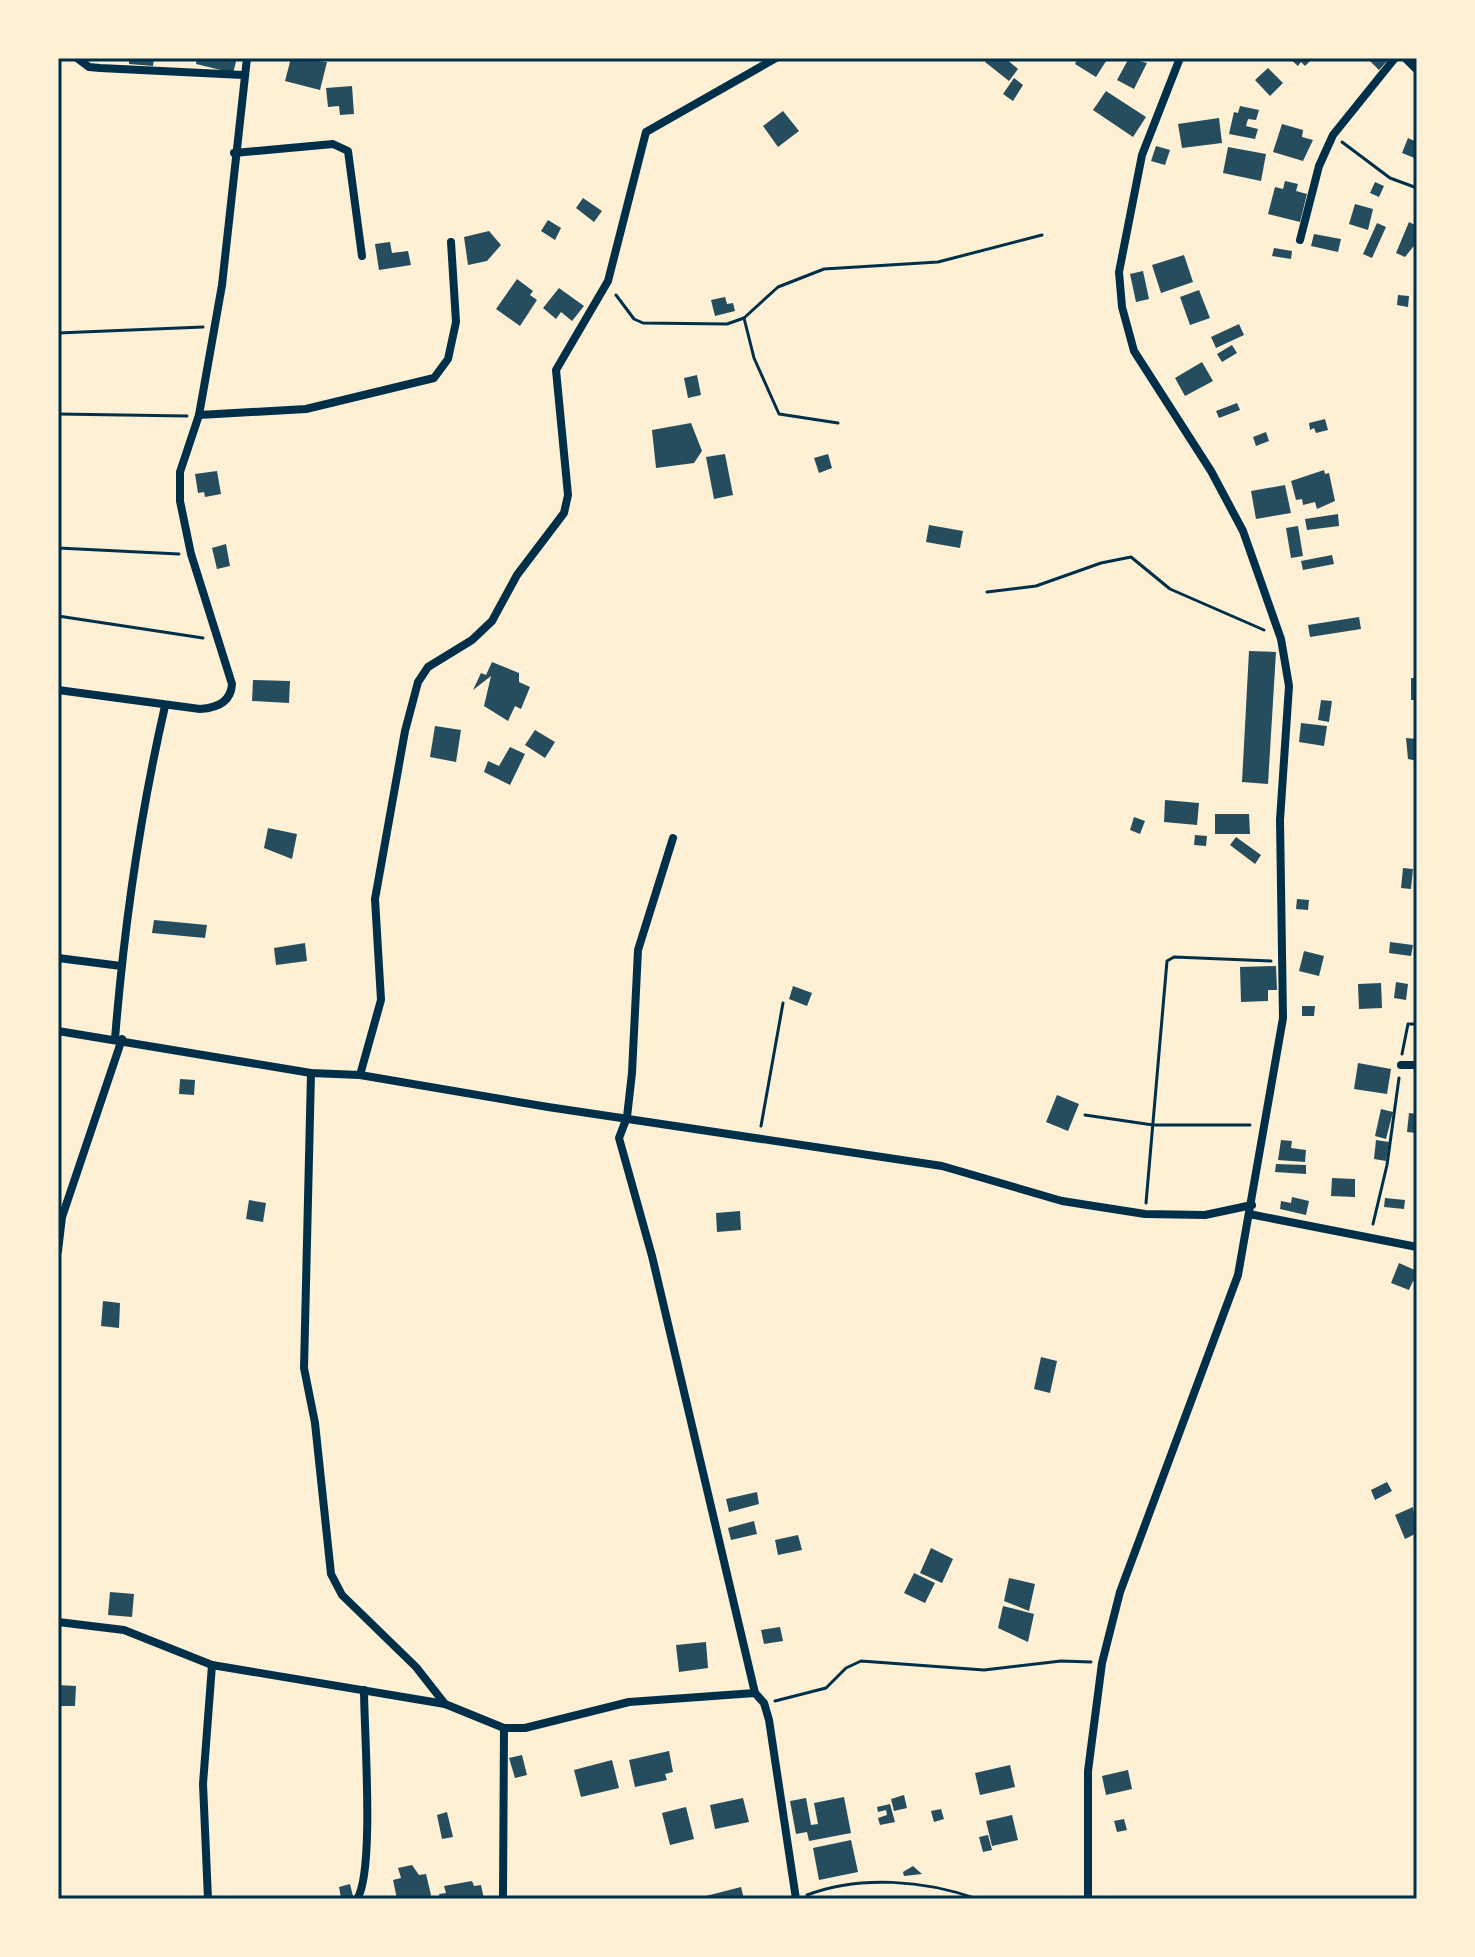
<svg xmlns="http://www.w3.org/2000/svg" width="1475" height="1957" viewBox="0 0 1475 1957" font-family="Commissioner,sans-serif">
<rect width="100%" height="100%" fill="#fdf0d5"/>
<g fill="#264d5e">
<polygon points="129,58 154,58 153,66 129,64"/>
<polygon points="197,58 237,58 233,73 196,64"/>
<polygon points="291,58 327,62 320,90 285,81"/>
<polygon points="988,58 1005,58 1018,69 1009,81 985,62"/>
<polygon points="1078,58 1108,58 1096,77 1075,64"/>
<polygon points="1129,58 1147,63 1134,89 1117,80"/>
<polygon points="1289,58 1313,58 1305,66 1301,62 1298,66"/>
<polygon points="1367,58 1386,58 1388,60 1379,70"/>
<polygon points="1268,68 1283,83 1270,96 1255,80"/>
<polygon points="1014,78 1023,85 1013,101 1003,94"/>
<polygon points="352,86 354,114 340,115 339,106 328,107 326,88"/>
<polygon points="1106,91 1146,117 1133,137 1093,110"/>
<polygon points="1240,106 1259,110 1256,120 1248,119 1246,126 1258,129 1255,139 1229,134 1234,112 1238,113"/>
<polygon points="783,111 799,131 778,147 763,126"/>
<polygon points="1219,118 1222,143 1182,148 1178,124"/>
<polygon points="1282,124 1303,130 1302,137 1313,140 1303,161 1273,152"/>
<polygon points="1408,138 1417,142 1417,159 1402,153"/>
<polygon points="1156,146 1170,150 1165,165 1151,161"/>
<polygon points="1228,147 1266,154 1261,181 1223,173"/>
<polygon points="1285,181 1298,184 1296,191 1307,194 1300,222 1268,214 1275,187 1283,189"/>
<polygon points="1375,182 1384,186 1379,197 1370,193"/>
<polygon points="583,198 602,211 594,222 576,208"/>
<polygon points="1355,204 1373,209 1368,230 1349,224"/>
<polygon points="548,220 561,228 555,240 541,231"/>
<polygon points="1409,222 1417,226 1417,242 1405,257 1396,253"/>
<polygon points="1377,223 1386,227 1372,258 1363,254"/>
<polygon points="489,231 501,245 487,261 468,265 464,237"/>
<polygon points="1314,234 1341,239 1338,252 1311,246"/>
<polygon points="390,242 392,253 408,251 411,265 379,270 375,244"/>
<polygon points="1274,248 1292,251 1291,259 1272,256"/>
<polygon points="1184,255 1193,282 1161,293 1152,265"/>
<polygon points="1143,271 1149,299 1136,302 1130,274"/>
<polygon points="517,279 533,291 530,295 537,300 520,326 496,309"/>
<polygon points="559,288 584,306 572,321 561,312 556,319 543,308"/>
<polygon points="1199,290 1210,318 1190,325 1180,297"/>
<polygon points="1398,295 1409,296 1408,307 1397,305"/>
<polygon points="725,297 727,304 733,303 735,311 715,316 711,300"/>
<polygon points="1239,324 1244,335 1216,348 1211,337"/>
<polygon points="1232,345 1237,353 1222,362 1217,354"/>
<polygon points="1202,362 1213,381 1185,396 1175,378"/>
<polygon points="697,375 701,395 688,398 684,378"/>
<polygon points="1237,403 1240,410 1219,418 1216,411"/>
<polygon points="1325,419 1328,430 1316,433 1314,428 1310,430 1309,423"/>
<polygon points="691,423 702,451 694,463 656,468 652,430"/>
<polygon points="1266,432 1269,441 1256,446 1253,437"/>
<polygon points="725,454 733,495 714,499 706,457"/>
<polygon points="828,454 832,468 819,473 814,458"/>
<polygon points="1324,470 1325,474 1329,473 1335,501 1317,509 1315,502 1303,505 1302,499 1296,500 1291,481"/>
<polygon points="217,471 221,494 205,497 204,492 198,493 195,474"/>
<polygon points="1285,485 1291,513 1256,519 1251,491"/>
<polygon points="1338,514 1339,526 1307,530 1305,519"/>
<polygon points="929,525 963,531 960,548 926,542"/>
<polygon points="1298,526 1303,556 1291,558 1286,528"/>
<polygon points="226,544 230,566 217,569 212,548"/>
<polygon points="1332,555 1334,564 1303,570 1301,561"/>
<polygon points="1359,617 1361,629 1310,637 1308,625"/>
<polygon points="1249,651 1276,652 1268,784 1242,782"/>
<polygon points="492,662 519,673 519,682 530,687 521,709 515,706 508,721 484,706 491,676 473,690 481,673 486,675"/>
<rect x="1411" y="678" width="6" height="22"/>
<polygon points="253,680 290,681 289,703 252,701"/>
<polygon points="1321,700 1332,701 1329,722 1318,720"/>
<polygon points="1301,723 1327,726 1324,746 1299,742"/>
<polygon points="435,726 461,730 456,762 430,757"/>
<polygon points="535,730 555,742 545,758 525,745"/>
<polygon points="1406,738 1417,739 1417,761 1408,759"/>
<polygon points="510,747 525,754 510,785 484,772 488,761 499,766"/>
<polygon points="1165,800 1199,803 1197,825 1164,822"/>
<polygon points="1215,814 1249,814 1250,834 1215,834"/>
<polygon points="1134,817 1145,821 1140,834 1130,830"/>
<polygon points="268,828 297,834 292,859 264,848"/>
<polygon points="1195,835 1207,836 1206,846 1194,845"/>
<polygon points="1236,837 1261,855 1255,864 1230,845"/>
<polygon points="1403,868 1413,869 1411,889 1401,888"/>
<polygon points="1297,899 1309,900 1308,910 1296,909"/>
<polygon points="154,920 207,925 205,938 152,933"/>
<polygon points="1390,942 1413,945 1411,956 1389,953"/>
<polygon points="305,943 307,961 276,965 274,948"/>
<polygon points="1304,951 1324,956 1319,976 1299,971"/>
<polygon points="1276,966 1277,990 1268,990 1268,1001 1241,1002 1240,967"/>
<polygon points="1396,982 1408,984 1406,1000 1394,998"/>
<polygon points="1381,983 1382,1008 1359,1009 1358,984"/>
<polygon points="793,986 812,993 807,1006 789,999"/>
<polygon points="1302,1006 1315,1006 1314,1016 1302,1016"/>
<polygon points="1358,1063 1391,1069 1387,1094 1354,1089"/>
<polygon points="180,1079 195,1080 194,1095 179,1094"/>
<polygon points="1057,1095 1079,1104 1068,1131 1046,1122"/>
<polygon points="1381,1109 1393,1112 1386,1139 1375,1136"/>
<polygon points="1409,1113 1417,1114 1417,1133 1407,1132"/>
<polygon points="1281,1140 1292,1141 1291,1148 1306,1150 1305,1162 1278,1160"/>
<polygon points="1376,1140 1389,1142 1386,1161 1374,1159"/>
<polygon points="1276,1164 1306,1165 1306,1174 1275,1172"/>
<polygon points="1332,1178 1355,1179 1355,1197 1331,1196"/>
<polygon points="1292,1197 1309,1201 1306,1215 1280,1209 1281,1201 1291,1203"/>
<polygon points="1385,1198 1405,1200 1404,1209 1384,1207"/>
<polygon points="249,1200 266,1203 263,1222 246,1219"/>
<polygon points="740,1211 741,1230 717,1232 716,1213"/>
<polygon points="1399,1263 1417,1271 1417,1282 1413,1281 1409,1290 1391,1283"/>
<polygon points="103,1301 120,1303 119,1328 101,1326"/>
<polygon points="1041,1357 1057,1361 1050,1393 1034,1389"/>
<polygon points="1387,1482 1392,1491 1375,1500 1371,1490"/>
<polygon points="757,1492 759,1504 729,1512 726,1499"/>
<polygon points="1413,1507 1417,1533 1405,1539 1395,1515"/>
<polygon points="754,1521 757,1534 731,1540 728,1528"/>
<polygon points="798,1535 802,1550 778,1555 775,1540"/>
<polygon points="931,1548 953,1559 942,1583 920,1573"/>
<polygon points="914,1573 935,1583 925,1603 904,1593"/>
<polygon points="1009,1578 1035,1584 1029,1611 1004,1601"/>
<polygon points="110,1592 134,1594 132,1617 108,1615"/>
<polygon points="1003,1606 1034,1614 1028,1642 998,1628"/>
<polygon points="780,1627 783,1641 764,1644 761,1630"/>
<polygon points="706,1642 708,1668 679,1672 676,1645"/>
<polygon points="58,1685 76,1686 75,1706 58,1706"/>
<polygon points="669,1751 673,1772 665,1774 667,1780 635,1787 629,1760"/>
<polygon points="522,1755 527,1775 515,1778 509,1758"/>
<polygon points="612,1760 619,1788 581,1797 574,1770"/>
<polygon points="1010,1765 1015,1787 980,1795 975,1773"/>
<polygon points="1128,1770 1132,1789 1106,1795 1102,1776"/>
<polygon points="904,1795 907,1808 894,1811 891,1799"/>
<polygon points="844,1797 851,1833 809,1841 807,1832 796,1834 790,1801 806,1798 811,1825 818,1824 814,1803"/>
<polygon points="743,1798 749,1822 715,1829 710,1805"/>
<polygon points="890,1804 895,1822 880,1825 878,1818 887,1815 886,1810 878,1812 877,1807"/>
<polygon points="686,1807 694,1839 670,1845 662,1813"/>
<polygon points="941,1809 944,1819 934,1822 931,1811"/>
<polygon points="447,1812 453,1837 442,1839 437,1815"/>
<polygon points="1012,1815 1018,1840 992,1846 986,1821"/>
<polygon points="1124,1819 1127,1830 1117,1832 1114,1821"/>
<polygon points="988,1835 992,1850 983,1852 979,1837"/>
<polygon points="851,1840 858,1872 819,1880 813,1848"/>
<polygon points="412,1865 419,1875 426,1874 431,1895 427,1899 397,1899 393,1880 401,1878 398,1868"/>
<polygon points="913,1866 922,1874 904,1876 903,1872"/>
<polygon points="472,1881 474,1886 481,1885 484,1899 440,1899 439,1894 446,1893 444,1886"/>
<polygon points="350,1884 353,1896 341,1898 339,1887"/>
<polygon points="741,1887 744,1899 698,1899 698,1898"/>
</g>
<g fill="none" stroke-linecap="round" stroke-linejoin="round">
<g stroke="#003049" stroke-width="3">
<polyline points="1342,142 1390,178 1417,188"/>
<polyline points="616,295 634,319 643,323 727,324 744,318 778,287 824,269 938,262 1042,235"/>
<polyline points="744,318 754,358 779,414 838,423"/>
<polyline points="58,333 203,327"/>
<polyline points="58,414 187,416"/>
<polyline points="58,548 179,554"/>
<polyline points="987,592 1036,586 1101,563 1131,557 1170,589 1264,630"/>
<polyline points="58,616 203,638"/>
<polyline points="1402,1054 1408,1024 1417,1024"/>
<polyline points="1085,1115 1153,1125 1250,1125"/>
<polyline points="761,1126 783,1003"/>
<polyline points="1146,1203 1167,961 1174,957 1271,961"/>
<polyline points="1373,1224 1387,1165 1399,1078"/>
<polyline points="775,1701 826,1688 846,1668 861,1661 984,1670 1061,1661 1091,1662"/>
<path d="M807 1895C859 1875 925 1880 977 1899"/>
</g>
<g stroke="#003049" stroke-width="8">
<polyline points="77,58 89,67 100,68 243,75"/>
<polyline points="1405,58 1417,70"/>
<polyline points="234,153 333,144 348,151 362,256"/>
<polyline points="1300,240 1319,166 1333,135 1395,58"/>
<polyline points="199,415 306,409 434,378 448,359 456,322 451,242"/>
<path d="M58 690 200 709C217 708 231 702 232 684L191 554 180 501V472L199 415 222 285 247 58"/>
<polyline points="673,838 638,950 632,1073 627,1117 619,1138 652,1256 755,1693"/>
<polyline points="58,958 121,966"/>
<polyline points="58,1031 311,1073 360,1075 548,1107 942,1166 1062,1201 1145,1214 1205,1215 1252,1205"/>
<path d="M115 1039C124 927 140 815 165 706"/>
<polyline points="1401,1065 1417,1065"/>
<polyline points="311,1073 304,1368 315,1423 331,1574 342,1595 416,1667 445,1704"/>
<polyline points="360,1075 381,1000 375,899 405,731 418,682 428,667 472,640 492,621 517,575 564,513 568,495 556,370 608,281 646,132 776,58"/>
<polyline points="1249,1214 1417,1247"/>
<polyline points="58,1251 62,1217 122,1039"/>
<polyline points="58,1622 124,1630 212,1665 445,1704 504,1728 525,1728 629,1702 755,1693 764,1703 769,1720 796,1899"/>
<polyline points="208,1899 203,1784 212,1665"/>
<path d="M357 1899C375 1872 364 1730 364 1690"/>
<polyline points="503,1899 504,1728"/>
<polyline points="1088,1899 1088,1771 1102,1663 1120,1592 1238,1275 1283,1018 1280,820 1289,686 1281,639 1243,531 1211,471 1134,351 1122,307 1119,272 1142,155 1180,58"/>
</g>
</g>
<rect width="1475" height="1957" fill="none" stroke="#fdf0d5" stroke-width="120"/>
<rect x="60" y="60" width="1355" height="1837" fill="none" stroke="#003049" stroke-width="3"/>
</svg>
